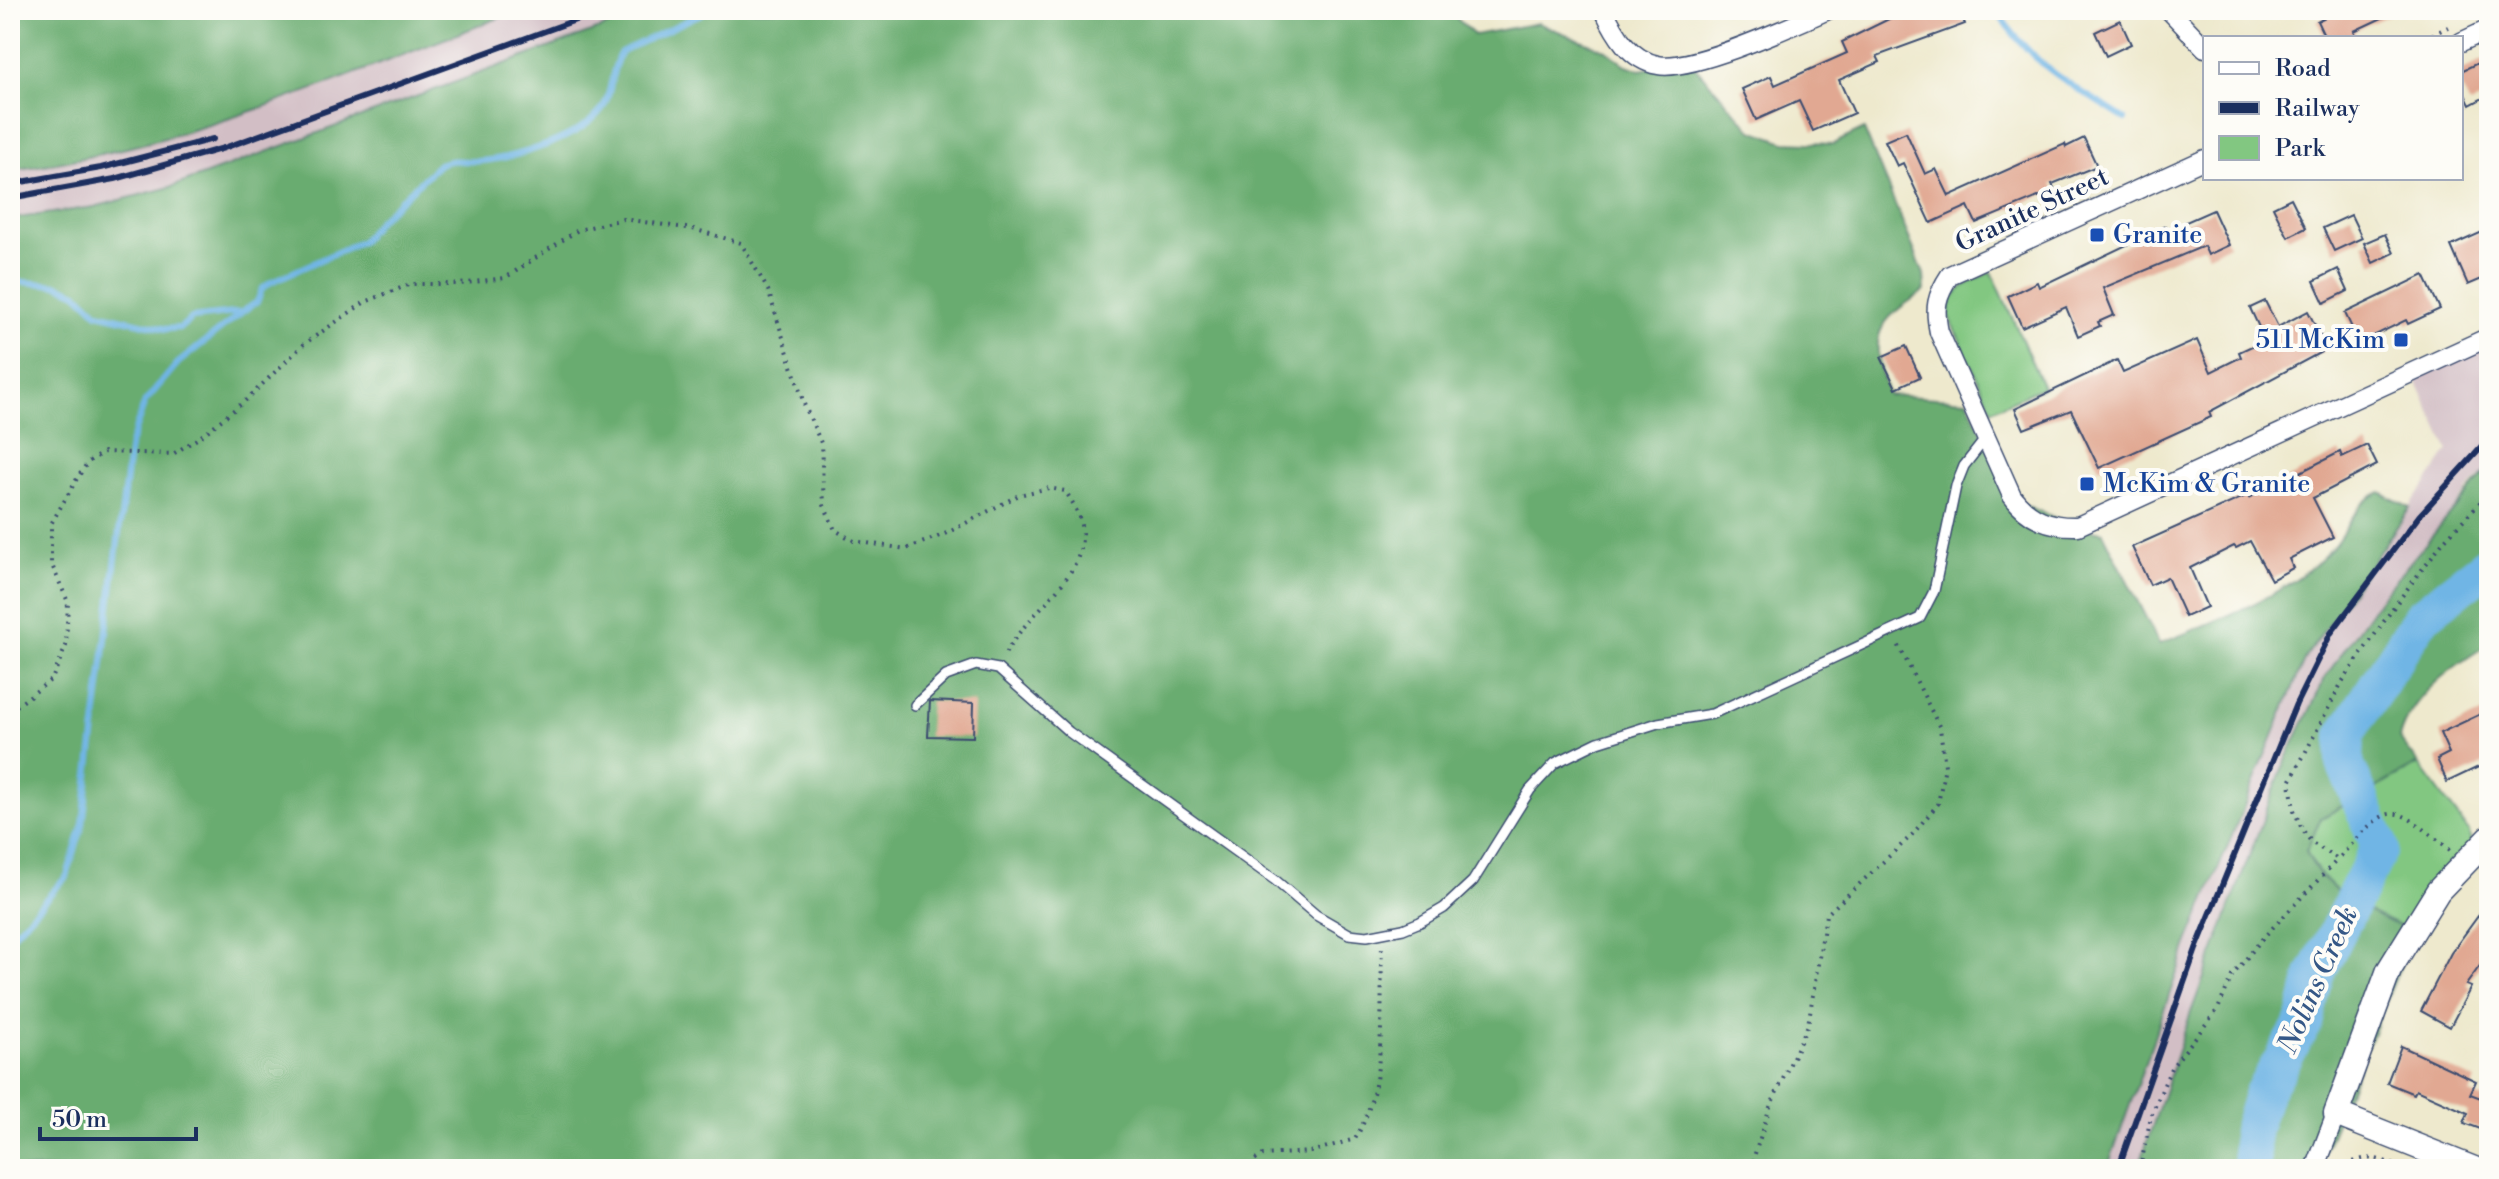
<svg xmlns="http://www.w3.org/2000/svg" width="2499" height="1179" viewBox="0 0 2499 1179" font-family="'Libre Bodoni',serif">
<rect width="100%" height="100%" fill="#fdfcf7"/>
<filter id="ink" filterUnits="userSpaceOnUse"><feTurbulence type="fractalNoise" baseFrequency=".0125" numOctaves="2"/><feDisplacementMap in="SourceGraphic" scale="16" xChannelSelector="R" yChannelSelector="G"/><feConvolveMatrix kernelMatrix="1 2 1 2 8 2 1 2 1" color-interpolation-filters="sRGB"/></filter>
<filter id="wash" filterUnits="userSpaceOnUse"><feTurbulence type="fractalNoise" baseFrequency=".006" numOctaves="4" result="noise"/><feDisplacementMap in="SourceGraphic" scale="32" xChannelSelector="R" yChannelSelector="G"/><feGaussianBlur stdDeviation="1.8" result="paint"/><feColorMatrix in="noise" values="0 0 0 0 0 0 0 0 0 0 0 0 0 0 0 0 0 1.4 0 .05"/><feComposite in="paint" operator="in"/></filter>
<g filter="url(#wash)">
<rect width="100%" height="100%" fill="#eee9cd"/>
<g fill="#d2bec5">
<polygon points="520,10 651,10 174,186 94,207 10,219 10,170 139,146 270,104"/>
<polygon points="2489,339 2489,468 2471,486 2326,676 2281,771 2191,1012 2138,1169 2107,1169 2187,945 2305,658 2449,451 2413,374"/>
</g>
<g fill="#82c781" stroke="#4e7b70" stroke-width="2">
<path d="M1992 272 2043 387 1992 410 1949 317C1949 289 1970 282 1992 272Z"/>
<path d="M2419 764 2469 832 2473 855 2414 933C2370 912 2328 898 2306 851L2321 818Z"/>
</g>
<g fill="#69ac6f" stroke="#426e66" stroke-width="2">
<path d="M10 10H520C354 72 187 148 10 170Z"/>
<path d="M651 10H1448L1474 35 1538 23 1606 50 1624 64 1640 70 1689 60 1752 130 1785 142 1833 144 1864 129 1924 274 1925 291C1872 324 1870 336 1888 395L1968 400 2011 499 2079 528 2103 532 2159 644C2217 620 2286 597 2330 550 2350 529 2352 504 2381 492L2410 508 2305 658 2187 945 2107 1169H10V219L94 207 174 186Z"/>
<path d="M2489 468V644C2453 666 2410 696 2399 738L2419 764 2321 818 2306 851C2327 898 2370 912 2414 933L2317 1169H2138L2191 1012 2281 771 2326 676 2381 597Z"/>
</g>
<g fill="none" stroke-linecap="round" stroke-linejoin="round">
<g stroke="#6fb5e5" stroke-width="6">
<path d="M1996 10C2034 68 2069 83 2125 119"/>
<path d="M10 281 58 285 77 293 98 313 166 329 180 328 192 318 242 312 257 302 262 289 271 282 362 241 377 222 439 164C454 157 465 163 481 161 515 158 580 139 602 109 613 93 610 69 621 52L709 10"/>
<polyline points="10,938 67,876 83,824 130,444 145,402 178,363 240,314"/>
</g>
<polyline stroke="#6fb5e5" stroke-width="38" points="2252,1169 2251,1131 2263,1093 2304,1023 2315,976 2380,847 2345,763 2346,734 2422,616 2489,564"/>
</g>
<g id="blocks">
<g fill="#e1a892">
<polygon points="1907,10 1959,10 1965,24 1877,56 1880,62 1839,80 1854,113 1813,131 1799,101 1756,120 1742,89 1771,76 1775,85 1847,53 1842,42"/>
<polygon points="2340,10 2399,10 2354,31 2358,38 2325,38 2317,21"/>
<polygon points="2120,20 2131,44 2106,56 2095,32"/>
<polygon points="2484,60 2489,72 2489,95 2470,105 2461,86 2461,71"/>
<polygon points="1906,132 1925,174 1936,169 1949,196 2065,144 2066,147 2084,138 2097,166 2052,184 2055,190 1976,223 1968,206 1931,223 1903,163 1897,166 1885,141"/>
<polygon points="2291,198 2306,228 2288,237 2273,207"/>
<polygon points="2213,210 2229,245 2208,255 2204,246 2103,288 2114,315 2098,322 2100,326 2078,336 2066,307 2022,327 2008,296 2037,282 2039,287 2166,226 2168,230"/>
<polygon points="2351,215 2362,238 2334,251 2323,228"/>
<polygon points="2489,229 2489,276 2468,285 2451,246"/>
<polygon points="2385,234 2394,253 2373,263 2364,243"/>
<polygon points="2338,269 2348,291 2324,303 2314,281"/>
<polygon points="2424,275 2440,309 2408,324 2406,320 2359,343 2345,313"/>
<polygon points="2265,301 2278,327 2308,311 2327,349 2209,412 2211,417 2099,468 2071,410 2024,429 2015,409 2117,360 2123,373 2197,340 2211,372 2241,357 2239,352 2265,340 2250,308"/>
<polygon points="1906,346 1920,377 1896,388 1881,357"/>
<polygon points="2367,445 2377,465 2313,498 2333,537 2289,559 2293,568 2271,580 2250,541 2236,548 2234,546 2190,568 2207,607 2185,617 2167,577 2150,585 2132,547 2248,495 2249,498 2340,452 2342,457"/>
<polygon points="930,701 974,703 973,737 928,736"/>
<polygon points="2489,710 2489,762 2447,782 2437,759 2449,753 2440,733"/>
<polygon points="2489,901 2489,953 2466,985 2471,987 2450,1027 2421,1011 2451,953"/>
<polygon points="2401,1046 2476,1081 2470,1094 2489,1101 2489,1132 2464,1123 2468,1113 2416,1090 2414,1094 2387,1083"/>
</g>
</g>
</g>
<g filter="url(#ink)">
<use href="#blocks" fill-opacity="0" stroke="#3b4b6f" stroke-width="2"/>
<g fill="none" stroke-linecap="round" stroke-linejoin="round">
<defs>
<polyline id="service" points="915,705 946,676 976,665 998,669 1069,732 1275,880 1316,915 1349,934 1367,936 1403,929 1420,922 1444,908 1473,881 1530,790 1555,763 1598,742 1658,723 1712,714 1920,618 1934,591 1956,486 1964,466 1986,438"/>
<g id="minor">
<path d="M1604 10C1615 34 1630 60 1658 65 1692 72 1794 25 1828 10"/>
<polyline points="2169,10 2205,48"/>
<polyline points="2461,42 2489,29"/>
<path d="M2205 159 1950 275C1936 296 1934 308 1939 332L2012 496C2029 519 2050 527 2078 526L2489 337"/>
<polyline points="2315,1169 2336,1114"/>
</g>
<polyline id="tertiary" points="2474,1169 2336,1114 2389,970 2438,891 2489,838"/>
</defs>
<use href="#service" stroke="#3b4b6f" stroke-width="12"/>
<use href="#minor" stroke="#3b4b6f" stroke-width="21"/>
<use href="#tertiary" stroke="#3b4b6f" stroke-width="27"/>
<g stroke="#3b4b6f" stroke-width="4" stroke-dasharray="2 6" stroke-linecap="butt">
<polyline points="2425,38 2448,27"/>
<path d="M10 711 52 679 66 646 68 602 51 563V524L78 477 88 462 104 452 173 454 200 437 245 401 304 344 365 302 411 284H459L505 278 578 230 623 219 693 229 741 243 768 290 804 404 821 443 824 505 835 530 854 541 906 549 947 533 1019 495 1049 488 1065 491C1118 564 1033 599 1004 656"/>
<path d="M2450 850C2390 801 2392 799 2338 859L2312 843 2302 829 2294 810 2290 782 2342 682 2396 604 2445 539 2489 493"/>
<path d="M1242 1169 1263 1155 1310 1152 1355 1139C1388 1085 1380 1006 1382 945"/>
<polyline points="1750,1169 1770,1107 1808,1025 1826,915 1911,836 1938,804 1945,766 1940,728 1897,642"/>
<polyline points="2140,1169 2151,1116 2171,1068 2218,1009 2232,976 2263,938 2338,859"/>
<path d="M2339 1169C2369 1152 2375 1158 2406 1169"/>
</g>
<use href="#service" stroke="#fff" stroke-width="9"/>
<use href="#minor" stroke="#fff" stroke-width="18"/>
<use href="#tertiary" stroke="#fff" stroke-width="24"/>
<g stroke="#1b2f5e" stroke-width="6">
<polyline points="10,184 101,168 213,139"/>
<polyline points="10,198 115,179 224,148 603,10"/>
<polyline points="2118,1169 2196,949 2296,704 2331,633 2419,516 2489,439"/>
</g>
</g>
</g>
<g fill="#1a4fb4" stroke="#fdfcf7" stroke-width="3">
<rect x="2089" y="227" width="16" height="16" rx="4"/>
<rect x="2393" y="332" width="16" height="16" rx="4"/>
<rect x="2079" y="476" width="16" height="16" rx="4"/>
</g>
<g text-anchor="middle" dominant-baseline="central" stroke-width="8" stroke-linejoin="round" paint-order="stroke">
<g font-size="26" fill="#1b2f5e" stroke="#fdfcf7">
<text transform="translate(2032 210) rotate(-25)">Granite Street</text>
</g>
<g font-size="26" fill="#164399" stroke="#fdfcf7" text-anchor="start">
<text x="2113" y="235">Granite</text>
<text x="2385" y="340" text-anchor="end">511 McKim</text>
<text x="2103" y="484">McKim &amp; Granite</text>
</g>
<g font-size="28" font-style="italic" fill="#345786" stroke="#fdfcf7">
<text transform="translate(2318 980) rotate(-66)">Nolins Creek</text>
</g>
</g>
<rect width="2499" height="1179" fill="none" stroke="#fdfcf7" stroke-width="40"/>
<rect x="2203" y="36" width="260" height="144" fill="#fdfcf7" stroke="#a3aaba" stroke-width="2"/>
<rect x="2219" y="62" width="40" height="12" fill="#ffffff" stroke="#a3aaba" stroke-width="2"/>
<text x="2275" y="76" font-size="24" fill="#1b2f5e">Road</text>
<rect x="2219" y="102" width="40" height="12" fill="#1b2f5e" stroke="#a3aaba" stroke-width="2"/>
<text x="2275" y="116" font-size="24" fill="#1b2f5e">Railway</text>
<rect x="2219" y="136" width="40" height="24" fill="#82c781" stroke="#a3aaba" stroke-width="2"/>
<text x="2275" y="156" font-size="24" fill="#1b2f5e">Park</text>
<path d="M40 1127v12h156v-12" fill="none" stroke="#1b2f5e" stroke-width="4"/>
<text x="52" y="1127" font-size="24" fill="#1b2f5e" stroke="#fdfcf7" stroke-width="6" paint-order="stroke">50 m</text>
</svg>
